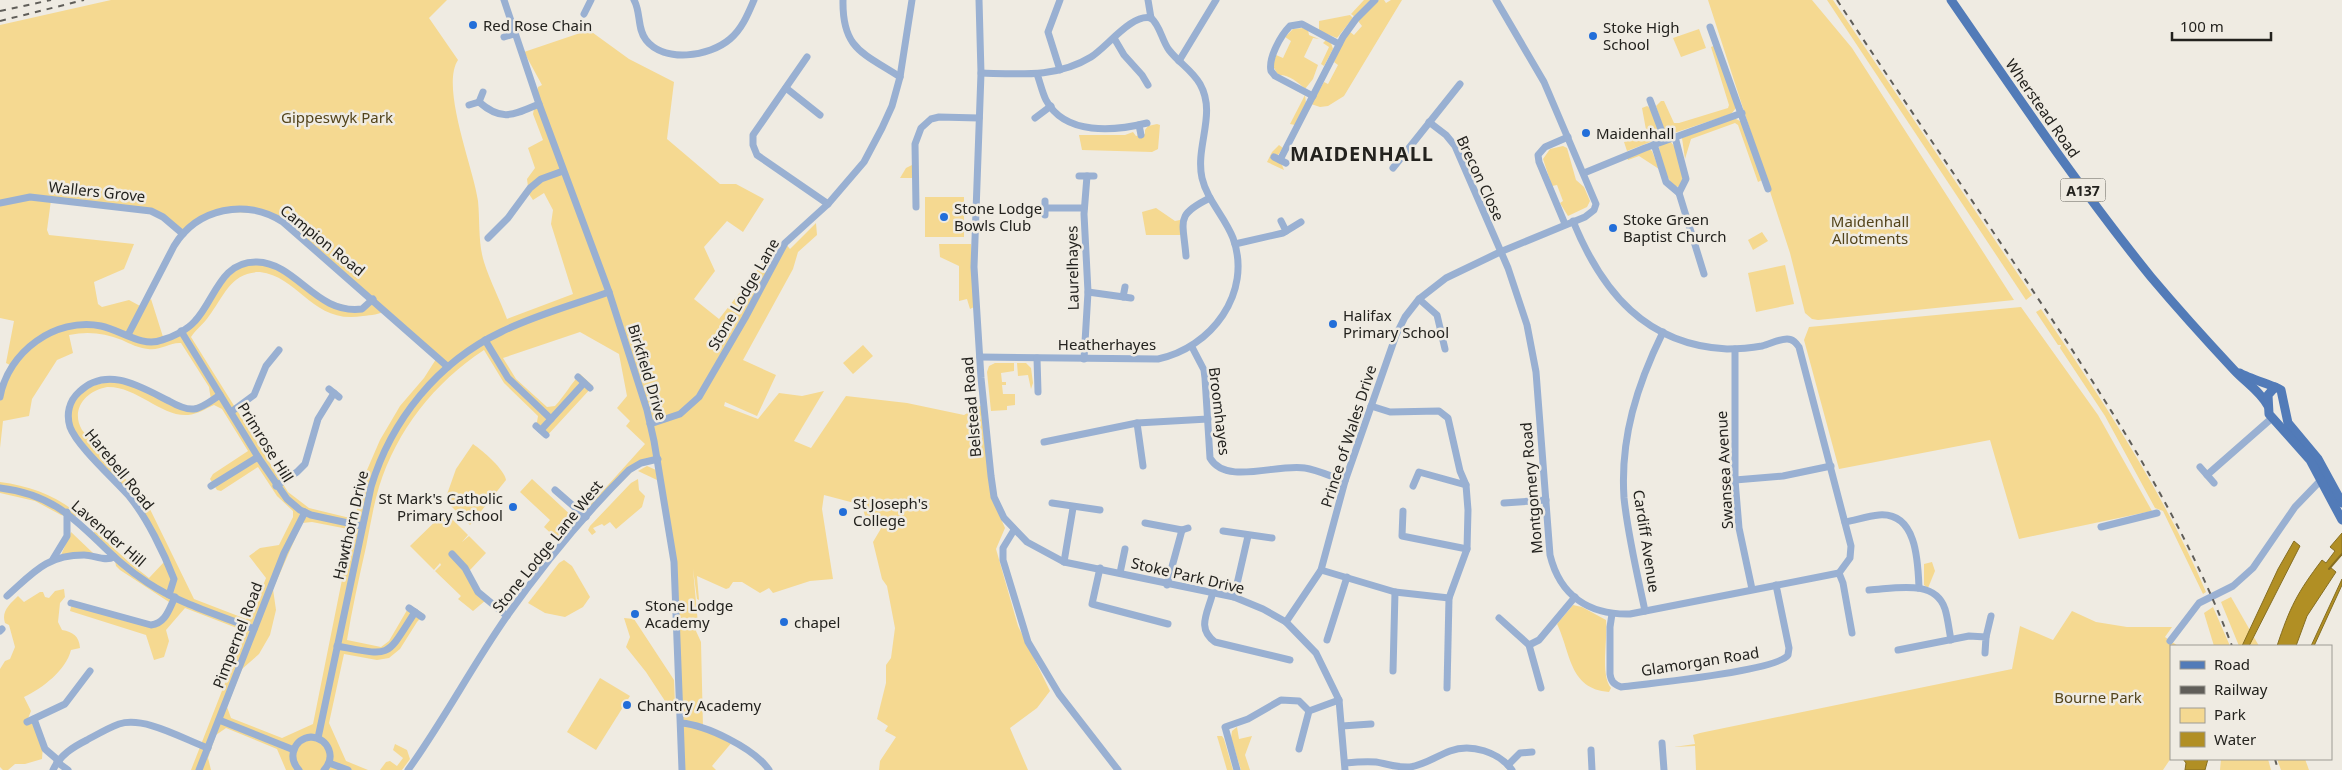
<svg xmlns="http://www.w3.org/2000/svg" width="2342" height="770" viewBox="0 0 2342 770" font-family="'Noto Sans',sans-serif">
<rect width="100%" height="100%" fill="#efebe2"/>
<g fill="#f5d991" fill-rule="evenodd">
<path d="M111 0H447L429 18 458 60C440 87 474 169 478 201 480 221 478 243 484 262 490 281 500 300 507 319L573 294 551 224 553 210 544 193 533 200 529 194 527 179 535 168 528 148 543 140 533 114 538 87 542 85 524 52 589 30 629 59 674 82 667 139 720 184H736L764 199 743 232 727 221 704 247 715 271 694 299 719 319 769 255 776 261 785 243 790 249 816 223 817 235 798 252 793 269 743 360 776 375 757 416 725 402 724 406 758 419 779 393 802 396 824 391 794 441 811 448 846 396 907 403 964 415 982 405 991 496 1005 528 996 549 1018 626 1050 691 1037 708 1010 728 1028 770H879L880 761 896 737 885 731 888 726 877 719 886 683V665L891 658 895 628 887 586 882 579 873 542 886 520 873 529 865 516 862 505 824 495 822 509 833 579 810 581 773 593 769 588 760 593 742 582H733L729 588 726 589 697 576 699 600 697 599 693 569 698 624 696 631 701 642 703 728 733 741 712 766 716 770H682L674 562 658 459 641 463 586 517 582 514 645 444 626 426 630 421 617 408 627 396 619 354 580 332 503 358 516 379 547 407 555 406C565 395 571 384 580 374L593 386 545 438 533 427 537 422 538 416 504 383 484 350C434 383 397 430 379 487 373 507 370 527 366 547 359 578 352 609 347 640L381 647 389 641 410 605 424 614 417 622 400 649 389 658 377 660 344 654 329 723 346 761 368 770H286L277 749 226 728 216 735 208 758 211 770H191L243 637 242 630 185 608 166 630 169 641 164 657 154 660 146 635 70 611 72 603 158 624 172 604 120 570 116 566 114 556 92 535 95 531 131 564 149 578 165 561 142 516 77 438 68 414 82 389 117 379 185 409 211 400 209 387 181 343C170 342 160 351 148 349 139 348 130 344 122 340 104 333 88 331 69 335L73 353 57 360 32 399 29 416 3 421 0 448V397L12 366 6 363 14 321 0 318V25ZM51 200 155 212 183 234 217 212 267 213 373 299 358 309 322 299 268 264 239 266 209 299 189 326 164 340 151 299 142 307 129 300 102 307 98 304 94 282 124 269 134 244 49 235 47 230ZM260 272C300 277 313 325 363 316 371 315 380 315 385 310L438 356 424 378 400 406 380 440 367 470 356 513 350 518 309 508 288 492 191 337C196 329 204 324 209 316 224 296 231 272 260 272ZM107 387C137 386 161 417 188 415 198 414 205 409 214 405L222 409 248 451 213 474 210 479 217 490 221 491 258 467 277 496 293 511V517L279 545 260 548 249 556 266 578 252 614 246 619 194 599 147 503 82 430C70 409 86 391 107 387ZM312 522 348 529 351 535 313 724 282 738 231 718 227 707 242 669 259 654 270 635 276 610 273 589 302 523Z"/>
<polygon points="1364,0 1371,0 1355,17 1351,14"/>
<polygon points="1379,0 1384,0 1386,3 1391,0 1402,0 1344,96 1328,106 1320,107 1311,104 1324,82 1328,84 1338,65 1334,62 1343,42 1350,32 1354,35 1362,26 1358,21"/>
<polygon points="1708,0 1812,0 1852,48 2014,300 1818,320 1812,319 1805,313 1790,253"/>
<polygon points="1827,0 1833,0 2032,295 2026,300"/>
<polygon points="1350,15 1353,18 1337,38 1319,31 1319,21"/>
<path d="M1303 28 1308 30 1309 35 1319 39 1313 38 1304 57 1318 65 1313 79 1305 89C1298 82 1288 74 1278 75L1273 66 1276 55 1283 58 1291 41 1285 37 1293 29Z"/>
<polygon points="1699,29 1706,48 1681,57 1673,38"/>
<polygon points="1326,40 1331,43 1333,49 1324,66 1321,64 1329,47 1323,43"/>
<polygon points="1716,45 1736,108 1731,114 1668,135 1665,132 1656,106 1661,101 1664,101 1674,123 1679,123 1728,108 1729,105 1711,47"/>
<polygon points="1305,95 1306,103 1295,125 1290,124"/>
<path d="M1647 106C1655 111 1660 130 1658 139L1627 151 1624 142 1647 135 1642 108Z"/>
<polygon points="1734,118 1742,122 1762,180 1758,182 1738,125 1735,123 1691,139 1685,159 1682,138"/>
<polygon points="1157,124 1160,125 1158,149 1152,152 1082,150 1079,135 1125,135 1133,132 1136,136 1145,134 1145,130 1148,126"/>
<path d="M1670 141 1675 147 1683 178 1679 187 1674 186C1666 178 1660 159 1659 147L1662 144Z"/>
<polygon points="1279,145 1283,148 1278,155 1284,170 1267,162 1272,152"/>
<polygon points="1563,146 1567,148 1576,180 1584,187 1590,201 1587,207 1568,216 1560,203 1563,201 1557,185 1552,186 1543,159 1550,149"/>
<polygon points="1649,149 1652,151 1659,169 1639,156 1628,160 1627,158"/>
<polygon points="912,165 912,178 900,178 906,168"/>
<rect x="925" y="197" width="39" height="40"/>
<polygon points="1156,208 1175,221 1180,220 1182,235 1146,235 1142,212"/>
<polygon points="1762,232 1768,241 1753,250 1748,240"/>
<polygon points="939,244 971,244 974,307 970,309 967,299 959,301 959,266 940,257"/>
<polygon points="1785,265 1794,304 1756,312 1748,273"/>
<polygon points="2021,307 2098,415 2152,511 2019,539 1990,440 1839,469 1804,340 1809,327"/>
<path d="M2041 309C2102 400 2163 491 2206 592L2203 594 2163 511 2155 508 2105 416 2060 348 2061 345H2058L2036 312Z"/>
<polygon points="863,345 873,356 853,374 843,363"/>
<polygon points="995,363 1014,363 1014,371 1001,373 1002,382 1006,382 1006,385 1002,385 1003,394 1015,394 1015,405 1007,406 1007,410 991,411 987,372 989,366"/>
<polygon points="1017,363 1026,363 1031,368 1033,383 1031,389 1028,375 1018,376"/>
<path d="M473 444C483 451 504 469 506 480L470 525 445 500 456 469Z"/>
<polygon points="647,466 656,470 657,480 638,471"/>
<polygon points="532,479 576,520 558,540 544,527 550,520 520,492"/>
<polygon points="638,479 639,490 645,496 642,507 616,529 610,522 604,526 602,524 593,528 596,532 592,535 588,530 590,526 631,483"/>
<path d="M0 482C30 486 55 495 78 514L74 518 61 515 35 501 0 493Z"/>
<polygon points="445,512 468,535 462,542 469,536 486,553 470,570 469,575 486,600 473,611 458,599 461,596 435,571 441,565 440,563 434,570 410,546"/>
<polygon points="71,532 93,553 61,555"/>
<polygon points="564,560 572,566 590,597 583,607 565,617 545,613 528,603 559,563"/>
<polygon points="1932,562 1935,571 1928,588 1924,585 1924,564"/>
<path d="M64 589 65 597 60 603 58 622 62 630C73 632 79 636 80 648L71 650C66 670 43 688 24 697L31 711 27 721 34 719 43 745 42 759 25 764H15L8 770H3L0 767V669L5 661 10 659 15 647 9 625 5 623C1 611 10 604 18 596L24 602 40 592H43L45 597 49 598 55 591Z"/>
<polygon points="2231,597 2259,646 2239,646 2221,602"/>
<path d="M1573 605 1582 607 1606 620C1608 640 1600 674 1611 688L1609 692C1569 689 1571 653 1557 624Z"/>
<polygon points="2213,607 2230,646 2214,646 2204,613"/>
<polygon points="2072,611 2096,622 2127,627 2172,627 2165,637 2178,646 2171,646 2171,758 2163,770 1696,770 1695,746 1674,747 1695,744 1693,735 1700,733 2012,669 2020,626 2053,640"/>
<polygon points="624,618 634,619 674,680 675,704 665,701 646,672 626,647 630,637"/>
<polygon points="600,678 630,696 596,750 567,732"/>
<polygon points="1237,727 1239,739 1252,736 1245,755 1250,770 1241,770 1231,738 1232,731"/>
<polygon points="1217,736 1222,736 1224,739 1233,770 1227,770"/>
<polygon points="395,744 407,750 410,759 402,770 380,770 386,762 390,761 397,766 403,758 393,750"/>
<polygon points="2221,759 2268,759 2271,770 2220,770"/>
<polygon points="2277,759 2305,759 2309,770 2281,770"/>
</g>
<g fill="#b18f24" stroke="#866e22">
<path d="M2342 533V555L2330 567 2336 572 2307 616 2296 646H2277C2290 607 2297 593 2322 560L2326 563 2335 551 2330 547Z"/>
<polygon points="2294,541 2300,546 2249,646 2242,646 2278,569"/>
<polygon points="2342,579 2342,585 2314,646 2311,646"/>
<polygon points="2183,759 2208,759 2205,770 2185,770 2186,763"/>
</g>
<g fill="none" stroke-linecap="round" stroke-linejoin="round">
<polyline stroke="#866e22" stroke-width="2" points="2329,569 2342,554"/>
<g stroke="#99b0d2" stroke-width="7">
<polyline points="504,0 539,104 609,292 647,410 654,441 674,562 682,770"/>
<path d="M634 0C641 12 637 29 646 40 664 63 709 57 730 39 742 29 748 14 754 0"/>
<path d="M843 0C842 49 863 53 900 77"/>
<polyline points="979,0 981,73 974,267 981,378 991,476 994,497 1004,518 1027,542 1064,562 1234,597 1263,609 1286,622 1316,653 1339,700 1345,770"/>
<polyline points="1060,0 1048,32 1060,70"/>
<polyline points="1148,0 1151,18"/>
<polyline points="584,14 591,0"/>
<polyline points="1710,27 1768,189"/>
<polyline points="504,37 514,34"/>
<polyline points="1114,38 1124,55 1142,75 1148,85"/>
<polyline points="807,57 753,135 753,145 757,155 828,204"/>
<polyline points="1179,61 1216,0"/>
<path d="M981 73C1019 74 1057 78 1091 57 1107 47 1132 13 1151 18"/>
<path d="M1037 74C1040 82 1042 92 1046 100 1065 136 1115 131 1147 123"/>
<polyline points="786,88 820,115"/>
<path d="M1313 96 1275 76 1271 71C1268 58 1281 35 1290 26L1302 24 1339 44"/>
<polyline points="1650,100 1665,140"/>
<path d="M479 102C502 122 513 115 539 104"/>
<polyline points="469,105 479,102 483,92"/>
<polyline points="1035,118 1051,106"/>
<path d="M1429 122 1446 135 1455 146 1508 268 1527 325 1536 372 1550 555C1560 596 1589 615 1630 614L1839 573 1850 558 1851 546 1799 347C1796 343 1793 339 1787 339 1779 339 1770 344 1762 346 1751 348 1738 349 1727 349 1646 345 1602 292 1573 221"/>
<polyline points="1139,125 1141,135"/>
<polyline points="1654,144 1666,182 1679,193 1686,179 1675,137"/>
<polyline points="1274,157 1286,163"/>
<polyline points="1280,160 1343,37 1356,19 1375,0"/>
<polyline points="1393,168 1460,84"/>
<polyline points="1584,173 1645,148 1742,113"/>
<polyline points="1079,176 1094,176"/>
<polyline points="1679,193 1704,274"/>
<polyline points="1045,201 1045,215"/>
<polyline points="0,203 30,197 151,211 163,217 183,234"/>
<polyline points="916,207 915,144 921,128 931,119 939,117 979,118"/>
<polyline points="1045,208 1084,208"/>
<polyline points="1281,221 1286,231"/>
<polyline points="1565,224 1539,162 1538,155 1545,147 1568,137"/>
<polyline points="488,238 508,218 530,188 541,179 563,171"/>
<polyline points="1235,244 1283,233 1301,222"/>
<path d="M1186 256C1183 220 1175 215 1210 198"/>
<polyline points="1088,292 1131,298"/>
<polyline points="1123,297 1125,287"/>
<polyline points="1419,299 1437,315 1445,349"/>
<polyline points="181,331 258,457 287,499 300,510 311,515 362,526"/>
<path d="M128 335 174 246C197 208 246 198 283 222L448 367"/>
<polyline points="485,340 508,378 551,419"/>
<path d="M1192 347 1204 370 1205 378 1210 458C1226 486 1278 463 1305 468 1318 470 1332 477 1345 481"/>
<polyline points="1735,349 1735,480 1739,528 1752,589"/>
<path d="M980 357 1158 359C1211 348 1253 293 1233 238 1225 217 1207 200 1202 178 1195 146 1217 114 1200 84 1192 70 1179 63 1169 50 1162 41 1160 25 1151 18"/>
<polyline points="1037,358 1038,392"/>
<polyline points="1084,359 1088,292 1084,214 1087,176"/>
<polyline points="578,377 590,388"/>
<polyline points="329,389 339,397"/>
<path d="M0 397C8 352 55 317 101 326 121 330 142 348 162 340 173 337 187 330 195 321 215 300 220 261 257 262 297 263 316 315 362 309L373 299"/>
<polyline points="231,412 254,395 266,366 279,350"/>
<polyline points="1137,423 1143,466"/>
<polyline points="650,424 680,414 699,397 745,318 785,243 828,204 864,162 882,128 892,106 900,77 912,0"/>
<polyline points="536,426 546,435"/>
<polyline points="541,430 584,383"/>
<polyline points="1044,442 1137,423 1208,419"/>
<polyline points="2200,467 2214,483"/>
<polyline points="2207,475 2272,418"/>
<polyline points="1735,480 1783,476 1831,466"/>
<polyline points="211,486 258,457"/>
<polyline points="276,486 297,472 305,464 318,419 334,393"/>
<polyline points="1413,486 1419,472 1466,485"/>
<path d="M0 488C76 497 91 547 148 583 180 604 219 615 254 629"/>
<polyline points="555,490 586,517"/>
<polyline points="1052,503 1100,510"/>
<polyline points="1504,503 1546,500"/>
<polyline points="1403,511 1402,536 1467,549"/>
<path d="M1845 522C1856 520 1868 516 1879 515 1917 512 1918 562 1919 588"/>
<polyline points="1145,523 1182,530 1188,528"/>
<polyline points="2101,527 2157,513"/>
<polyline points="1014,530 1003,548 1003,560 1028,642 1059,694 1118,770"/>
<polyline points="1223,531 1272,538"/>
<polyline points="452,554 465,568 478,592 507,616"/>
<polyline points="53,559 67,536 67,512"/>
<polyline points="1064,562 1073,508"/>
<polyline points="1100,568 1092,604 1168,624"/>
<polyline points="1321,570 1395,592 1449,598 1467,549 1468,510 1466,485 1460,471 1448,418 1439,411 1390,412 1371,406"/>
<polyline points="1120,573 1125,549"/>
<polyline points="1839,573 1843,583 1852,633"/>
<polyline points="1167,585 1182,530"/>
<path d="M1869 590C1893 589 1935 578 1945 609 1948 619 1949 630 1951 640"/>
<path d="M1213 592C1208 613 1196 628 1215 642L1290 660"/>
<path d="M169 595 174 579C164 553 147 518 129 496 114 479 77 446 70 427 66 414 69 401 79 392 107 365 141 387 169 401 176 405 185 410 194 409 203 408 212 400 220 395"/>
<path d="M7 596C33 573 46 555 84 555 94 555 105 562 114 557"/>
<polyline points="1234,597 1248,536"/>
<path d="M71 603 151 625C166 623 169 609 175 597"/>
<polyline points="409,608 422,617"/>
<path d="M1645 611C1637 573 1628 536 1624 498 1620 438 1637 385 1663 332"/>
<path d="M1612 614 1610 627V674C1611 681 1613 684 1621 687 1646 684 1777 671 1788 655L1789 648 1776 585"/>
<polyline points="1499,618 1529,645 1541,688"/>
<polyline points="1286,622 1321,570 1345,481 1396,335 1405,317 1419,299 1446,278 1500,252 1585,217 1594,210 1596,204 1544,82 1496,0"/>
<polyline points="0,631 2,629"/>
<polyline points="1986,637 1991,616"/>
<polyline points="1327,640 1347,577"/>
<polyline points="2170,641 2199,603 2233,586 2253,568 2295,507 2321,480"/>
<polyline points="1529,645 1539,640 1575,597"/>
<path d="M337 646C392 656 385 659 415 612"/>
<polyline points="1898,650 1969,636 1986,637 1985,653"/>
<polyline points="1393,671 1395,592"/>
<polyline points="1447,688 1449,598"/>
<polyline points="34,719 45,749 59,761"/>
<polyline points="219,720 294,750"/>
<polyline points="27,722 65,704 90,671"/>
<path d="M681 723C706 725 754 748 769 770"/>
<polyline points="1342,726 1371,724"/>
<path d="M318 738 371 487C391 420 438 362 501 332 535 315 573 305 609 292"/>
<polyline points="1662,743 1664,770"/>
<polyline points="1299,749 1309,711 1339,700"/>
<polyline points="1591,750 1592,770"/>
<polyline points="57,762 68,770"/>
<polyline points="329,763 348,770"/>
<path d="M1345 763C1355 762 1366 761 1376 762 1388 764 1398 768 1410 767 1424 765 1437 756 1450 751 1471 743 1499 752 1512 770"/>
<polyline points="1508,765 1520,753 1532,752"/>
<path d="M53 770C60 755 73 747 87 740 98 734 108 728 119 724 145 716 183 739 208 748"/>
<polyline points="199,770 284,553 305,512"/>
<path d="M299 770C287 757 294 739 311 737 329 739 336 757 324 770"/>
<path d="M408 770C444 720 472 666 507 616 543 565 585 514 629 470L641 463 658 459"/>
<polyline points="1237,770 1225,727 1248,719 1281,700 1299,701 1309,711"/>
</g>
<g stroke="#527bb8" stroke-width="9">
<path d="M1951 0C2016 94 2079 188 2151 277 2178 309 2206 340 2234 370 2246 383 2260 391 2268 406"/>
<path d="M2240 373C2248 378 2278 387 2281 390L2288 423 2318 459 2342 503"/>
<polyline points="2275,387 2268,395 2269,414 2310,460 2342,520"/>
</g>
<g stroke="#605e59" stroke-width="2" stroke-dasharray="6 6" stroke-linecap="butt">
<path d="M1837 0C1900 95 1965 190 2029 285 2106 400 2182 515 2232 646"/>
<polyline points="0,11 51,0"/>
<polyline points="0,21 84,0"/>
<polyline points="2275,759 2278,770"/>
</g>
</g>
<g fill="#226ed9" stroke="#efebe2" stroke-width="2">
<circle cx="473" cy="25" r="5"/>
<circle cx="1593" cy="36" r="5"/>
<circle cx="1586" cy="133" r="5"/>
<circle cx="944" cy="217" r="5"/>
<circle cx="1613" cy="228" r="5"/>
<circle cx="1333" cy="324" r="5"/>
<circle cx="513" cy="507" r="5"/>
<circle cx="843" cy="512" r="5"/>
<circle cx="635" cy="614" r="5"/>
<circle cx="784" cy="622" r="5"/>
<circle cx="627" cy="705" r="5"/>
</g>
<g text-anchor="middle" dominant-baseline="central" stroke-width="5" stroke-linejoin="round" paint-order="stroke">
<rect fill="#efebe2" stroke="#605e59" stroke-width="1" x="2060.5" y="178.5" width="45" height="23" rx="4"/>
<g font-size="14" font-weight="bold" fill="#23221e">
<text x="2083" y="190">A137</text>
</g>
<g font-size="15" fill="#23221e" stroke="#efebe2" text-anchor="start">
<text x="483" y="25">Red Rose Chain</text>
<text x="1603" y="27">Stoke High<tspan x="1603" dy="17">School</tspan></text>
<text x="1596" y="133">Maidenhall</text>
<text x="954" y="208">Stone Lodge<tspan x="954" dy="17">Bowls Club</tspan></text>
<text x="1623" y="219">Stoke Green<tspan x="1623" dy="17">Baptist Church</tspan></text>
<text x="1343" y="315">Halifax<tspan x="1343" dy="17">Primary School</tspan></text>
<text x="503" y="498" text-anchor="end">St Mark's Catholic<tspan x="503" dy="17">Primary School</tspan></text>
<text x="853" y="503">St Joseph's<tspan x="853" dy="17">College</tspan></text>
<text x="645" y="605">Stone Lodge<tspan x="645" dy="17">Academy</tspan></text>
<text x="794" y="622">chapel</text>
<text x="637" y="705">Chantry Academy</text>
</g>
<g font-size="15" fill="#23221e" stroke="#efebe2">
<text transform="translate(2043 108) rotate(55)">Wherstead Road</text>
<text transform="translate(1481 178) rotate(65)">Brecon Close</text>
<text transform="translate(97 191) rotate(6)">Wallers Grove</text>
<text transform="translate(323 240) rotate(39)">Campion Road</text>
<text transform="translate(1072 268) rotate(-91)">Laurelhayes</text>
<text transform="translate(743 294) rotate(-60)">Stone Lodge Lane</text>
<text x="1107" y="344">Heatherhayes</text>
<text transform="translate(648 372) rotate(73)">Birkfield Drive</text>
<text transform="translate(971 407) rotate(-95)">Belstead Road</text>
<text transform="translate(1220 411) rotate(83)">Broomhayes</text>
<text transform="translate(1348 436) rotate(-72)">Prince of Wales Drive</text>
<text transform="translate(266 442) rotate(58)">Primrose Hill</text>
<text transform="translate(120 469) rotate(51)">Harebell Road</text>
<text transform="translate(1724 470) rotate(-93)">Swansea Avenue</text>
<text transform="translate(1531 488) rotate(-95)">Montgomery Road</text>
<text transform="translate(350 525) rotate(-77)">Hawthorn Drive</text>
<text transform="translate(109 533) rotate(41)">Lavender Hill</text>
<text transform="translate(1647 541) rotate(81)">Cardiff Avenue</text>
<text transform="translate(547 546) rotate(-51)">Stone Lodge Lane West</text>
<text transform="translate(1188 575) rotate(13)">Stoke Park Drive</text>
<text transform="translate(237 635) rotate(-69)">Pimpernel Road</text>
<text transform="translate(1700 661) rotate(-9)">Glamorgan Road</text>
</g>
<g font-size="15" fill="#53441b" stroke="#efebe2">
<text x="337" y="117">Gippeswyk Park</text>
<text x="1870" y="221">Maidenhall<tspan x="1870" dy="17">Allotments</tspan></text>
<text x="2098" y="697">Bourne Park</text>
</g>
<g font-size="20" font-weight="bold" letter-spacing="1" fill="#23221e" stroke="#efebe2">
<text x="1362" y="153">MAIDENHALL</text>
</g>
</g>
<rect x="2170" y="645" width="162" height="115" fill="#efebe2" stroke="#9d9b94"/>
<rect x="2180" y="661" width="25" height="8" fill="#527bb8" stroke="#9d9b94"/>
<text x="2214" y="670" font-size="15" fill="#23221e">Road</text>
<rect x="2180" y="686" width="25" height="8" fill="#605e59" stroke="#9d9b94"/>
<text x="2214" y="695" font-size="15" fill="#23221e">Railway</text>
<rect x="2180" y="708" width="25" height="15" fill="#f5d991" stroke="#9d9b94"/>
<text x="2214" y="720" font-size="15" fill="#23221e">Park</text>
<rect x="2180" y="732" width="25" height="15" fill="#b18f24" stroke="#9d9b94"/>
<text x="2214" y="745" font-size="15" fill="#23221e">Water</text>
<path d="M2172 32v8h99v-8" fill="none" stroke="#23221e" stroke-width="2.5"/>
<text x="2180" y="32" font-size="15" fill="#23221e" stroke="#efebe2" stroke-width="4" paint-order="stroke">100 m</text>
</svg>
